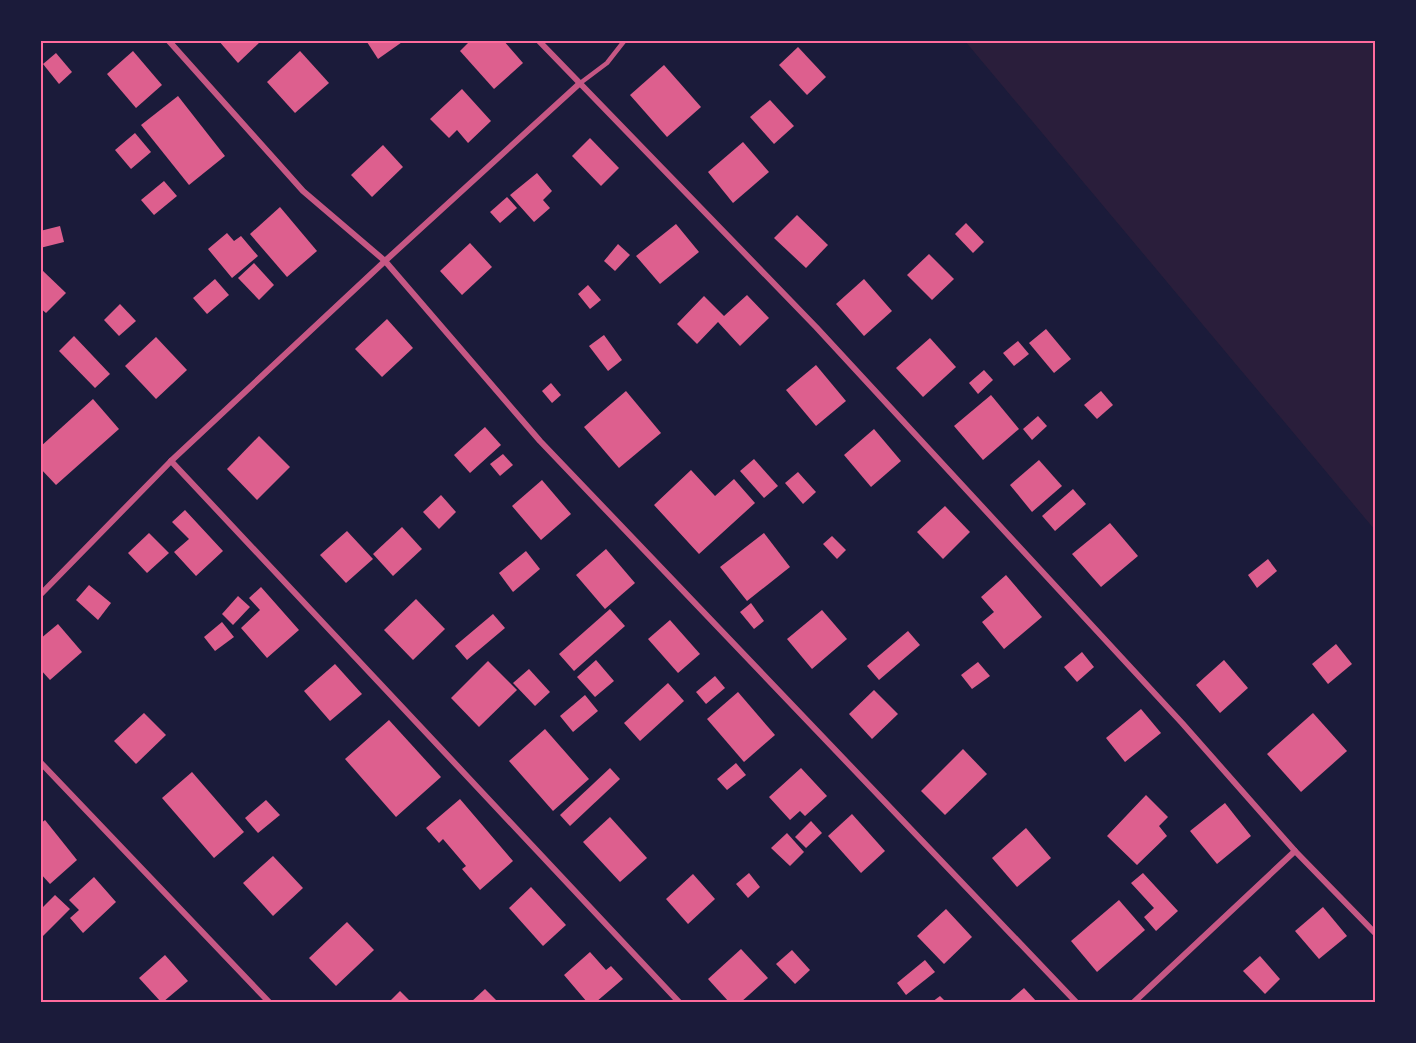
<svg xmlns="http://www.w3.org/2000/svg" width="1416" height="1043" viewBox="0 0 1416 1043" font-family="Raleway,sans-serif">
<rect width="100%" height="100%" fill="#1b1b3a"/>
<polygon fill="#2a1e3b" points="965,41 1375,41 1375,530"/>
<g fill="#dd5f8e">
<polygon points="218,40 262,40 238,63"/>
<polygon points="369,40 405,40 378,59 367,42"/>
<polygon points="471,40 503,40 523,63 494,89 460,51"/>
<polygon points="798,47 826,77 807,95 779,65"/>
<polygon points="133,51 162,85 136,108 107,74"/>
<polygon points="300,51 329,83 295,113 267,82"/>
<polygon points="56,53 72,72 59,84 43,64"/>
<polygon points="664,65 701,107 667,137 630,95"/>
<polygon points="462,89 491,121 468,143 457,130 449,138 430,119"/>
<polygon points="178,96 225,156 189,185 141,125"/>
<polygon points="770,100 794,126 774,144 750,117"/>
<polygon points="135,133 151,152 131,169 115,150"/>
<polygon points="590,138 619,168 601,186 572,156"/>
<polygon points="743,142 769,172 733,203 708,172"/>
<polygon points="383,145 403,167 372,197 351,175"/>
<polygon points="537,173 552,191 543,200 550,208 534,222 510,195"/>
<polygon points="164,181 177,196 154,215 141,200"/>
<polygon points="507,197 517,208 500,223 490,212"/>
<polygon points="280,207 317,251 287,277 250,234"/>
<polygon points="797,215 828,245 806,268 774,238"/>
<polygon points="966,223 984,242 973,253 955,234"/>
<polygon points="676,224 699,252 660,284 636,256"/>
<polygon points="60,226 64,242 40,248 40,231"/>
<polygon points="227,233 234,241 241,236 258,256 232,278 208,249"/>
<polygon points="470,243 492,267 462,295 440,271"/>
<polygon points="618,244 630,255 615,271 604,261"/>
<polygon points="929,254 954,279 932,300 907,275"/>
<polygon points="254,263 274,285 259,300 238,278"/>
<polygon points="42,270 66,293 46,313 40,308"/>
<polygon points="215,279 229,295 207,314 193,298"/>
<polygon points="864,279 892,311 864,336 836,304"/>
<polygon points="588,285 601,300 590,309 578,294"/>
<polygon points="747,295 769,318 740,346 718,322 697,344 677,324 704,296 724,316"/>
<polygon points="120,304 136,321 119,336 104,320"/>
<polygon points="387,319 413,348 382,377 355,349"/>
<polygon points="1046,329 1071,359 1054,373 1029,343"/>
<polygon points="604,335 622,360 608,371 589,346"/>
<polygon points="74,336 110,374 95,388 59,351"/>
<polygon points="156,337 187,370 156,399 125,366"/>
<polygon points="930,338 956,367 923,397 896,368"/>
<polygon points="1018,341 1029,354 1014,366 1003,353"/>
<polygon points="816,365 846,401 816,426 786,390"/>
<polygon points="984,370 993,380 978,394 969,383"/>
<polygon points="551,383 561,395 552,403 542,391"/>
<polygon points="626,391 661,433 619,468 584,427"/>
<polygon points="1101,391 1113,405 1097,419 1084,405"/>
<polygon points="991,395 1019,429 983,460 954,426"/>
<polygon points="93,399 119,429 56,485 40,468 40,447"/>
<polygon points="1038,416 1047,426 1032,440 1023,429"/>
<polygon points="485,427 501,445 470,473 454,455"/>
<polygon points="874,429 901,461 871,487 844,455"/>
<polygon points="259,436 290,467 257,500 227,469"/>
<polygon points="503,454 513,465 500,476 490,464"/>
<polygon points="754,459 778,486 764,498 740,471"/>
<polygon points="1039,460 1062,486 1032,512 1010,485"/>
<polygon points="691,470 715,496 734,479 755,503 699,554 654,505"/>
<polygon points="798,472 816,492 803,504 785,483"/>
<polygon points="542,480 571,514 541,540 512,506"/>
<polygon points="1073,489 1086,504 1055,531 1042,516"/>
<polygon points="441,495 456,512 439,529 423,512"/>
<polygon points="945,506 970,532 943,559 917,532"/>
<polygon points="185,510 223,551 196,576 174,552 189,539 172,522"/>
<polygon points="1110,523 1138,556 1101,587 1072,554"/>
<polygon points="402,527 422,549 393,576 373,554"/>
<polygon points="347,531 373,559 346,583 320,555"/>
<polygon points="149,533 169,553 147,573 128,553"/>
<polygon points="764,533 790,567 747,601 720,567"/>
<polygon points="832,536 846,550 837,559 823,544"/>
<polygon points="606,549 635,583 605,609 576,575"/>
<polygon points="526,551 540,569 513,592 499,573"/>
<polygon points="1268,559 1277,571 1257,588 1248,575"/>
<polygon points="1006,575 1042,617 1004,649 982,622 994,612 981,597"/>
<polygon points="89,585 111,603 98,620 76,600"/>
<polygon points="261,587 299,630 267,658 241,628 260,610 249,598"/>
<polygon points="238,596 250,607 233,625 222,614"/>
<polygon points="416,599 445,629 413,660 384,630"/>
<polygon points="751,603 764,621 754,629 740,612"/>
<polygon points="610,609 625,626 574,671 559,654"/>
<polygon points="822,610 847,639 812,669 787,639"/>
<polygon points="493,614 505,628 467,660 455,646"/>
<polygon points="670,620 700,654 678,673 648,639"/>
<polygon points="222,622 234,637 215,651 204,637"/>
<polygon points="58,624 82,652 50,680 40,669 40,639"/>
<polygon points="908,631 920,645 879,680 867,666"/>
<polygon points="1336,644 1352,664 1328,684 1312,664"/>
<polygon points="1082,652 1094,667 1077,682 1064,667"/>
<polygon points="596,660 614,681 595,697 577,677"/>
<polygon points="1224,660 1248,688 1220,713 1196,685"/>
<polygon points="488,661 517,690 479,727 451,698"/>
<polygon points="978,662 990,676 972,689 961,675"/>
<polygon points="335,664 362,694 330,721 304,691"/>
<polygon points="529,669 550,692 535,706 513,683"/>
<polygon points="715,676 725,688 706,704 696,692"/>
<polygon points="668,683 684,701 640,741 624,723"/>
<polygon points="874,690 898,714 872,739 849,714"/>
<polygon points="738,692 775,735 744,762 707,719"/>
<polygon points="585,695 598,711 573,732 560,716"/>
<polygon points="1141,709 1161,733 1125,762 1106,738"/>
<polygon points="144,713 166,735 136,764 114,741"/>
<polygon points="1313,713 1347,751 1301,792 1267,754"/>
<polygon points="389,720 441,777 396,817 345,759"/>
<polygon points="545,729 589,779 553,811 509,761"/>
<polygon points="963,749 987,774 945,815 921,791"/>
<polygon points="736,763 746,775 727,790 717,779"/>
<polygon points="610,768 620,779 570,826 560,815"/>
<polygon points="801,768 827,796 805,816 800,811 790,820 769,797"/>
<polygon points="192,772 244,832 214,858 162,798"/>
<polygon points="1146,795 1168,817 1159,826 1167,836 1137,865 1107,836"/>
<polygon points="460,799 513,861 480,890 462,869 466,866 443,839 439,843 426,828"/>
<polygon points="266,800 280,815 258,833 245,818"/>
<polygon points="1225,803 1251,836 1217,864 1190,831"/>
<polygon points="852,814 885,851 861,873 828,836"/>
<polygon points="610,817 647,858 620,882 583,842"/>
<polygon points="45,820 77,860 50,884 40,873 40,824"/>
<polygon points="811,821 822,833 806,848 795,837"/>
<polygon points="1026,828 1051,858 1017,887 992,858"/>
<polygon points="787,833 804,852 790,866 771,848"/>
<polygon points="273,856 303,888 273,916 243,883"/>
<polygon points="749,873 760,887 748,898 736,884"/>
<polygon points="1143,873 1178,911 1156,931 1144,917 1154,908 1131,883"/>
<polygon points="693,874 715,899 688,924 666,899"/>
<polygon points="94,877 116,902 83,933 70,918 79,910 69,900"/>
<polygon points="531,887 566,925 543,946 509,908"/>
<polygon points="55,895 70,909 40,939 40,910"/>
<polygon points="1119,900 1145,930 1097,972 1071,941"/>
<polygon points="1323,907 1347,936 1319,959 1295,931"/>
<polygon points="946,909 972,937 944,964 917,936"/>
<polygon points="347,922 374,950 336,986 309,958"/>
<polygon points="741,949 768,978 741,1002 729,1002 708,979"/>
<polygon points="792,950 810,970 795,984 776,964"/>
<polygon points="590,952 606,970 611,966 623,979 596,1002 587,1002 564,975"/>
<polygon points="165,955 188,981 163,1002 161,1002 139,978"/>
<polygon points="1260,956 1280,979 1265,994 1243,971"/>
<polygon points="925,960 935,972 906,995 897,983"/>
<polygon points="1024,988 1037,1002 1008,1002"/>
<polygon points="485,989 498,1002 471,1002"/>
<polygon points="400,991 411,1002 389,1002"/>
<polygon points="940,996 946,1002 932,1002"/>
</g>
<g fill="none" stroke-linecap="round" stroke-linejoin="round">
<polyline stroke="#c65784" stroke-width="4.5" points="579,84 607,63 625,40"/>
<g stroke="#c65784" stroke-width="6">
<polyline points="168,40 303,191 385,261 540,441 1076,1002"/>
<polyline points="538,40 816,327 1182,723 1295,851 1376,934"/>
<polyline points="171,461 679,1002"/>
<polyline points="40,595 171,461 385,261 579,84"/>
<polyline points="40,762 269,1002"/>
<polyline points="1134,1002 1295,851"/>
</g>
</g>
<rect width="1416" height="1043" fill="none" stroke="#1b1b3a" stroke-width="84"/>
<rect x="42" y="42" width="1332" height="959" fill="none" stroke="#ff6b9d" stroke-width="2"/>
</svg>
